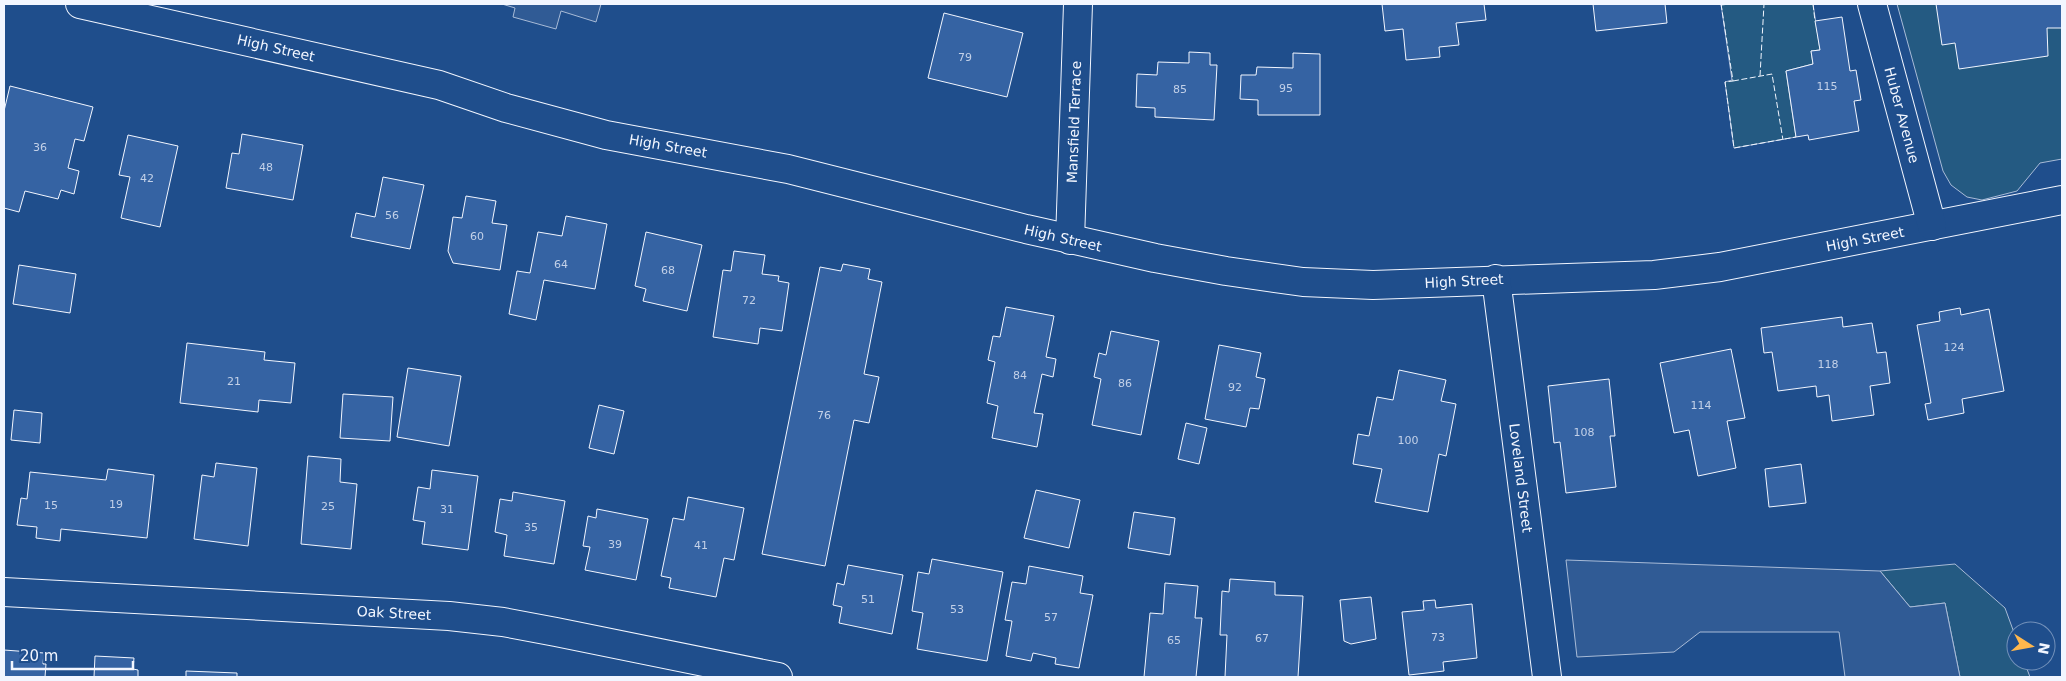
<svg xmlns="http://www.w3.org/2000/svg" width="2066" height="681" viewBox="0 0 2066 681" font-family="'DejaVu Sans',sans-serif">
<rect width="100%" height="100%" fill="#1f4e8c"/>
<g fill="#245a82" stroke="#a8bbd7">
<polygon points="1721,4 1813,4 1820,50 1811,51 1813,64 1786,71 1796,137 1734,148 1725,82 1732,80"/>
<polygon points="1897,4 2062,4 2062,159 2040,163 2017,191 1982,200 1967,197 1951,185 1943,171"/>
<polygon points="1955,564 2005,608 2016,638 2016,661 2024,661 2030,677 1960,677 1945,603 1910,607 1880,571"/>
</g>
<g fill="#305b95" stroke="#a8bbd7">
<polygon points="502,4 601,4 596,22 561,11 556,29 513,17 515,8"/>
<polygon points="1566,560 1880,571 1910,607 1945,603 1960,677 1845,677 1839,632 1700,632 1674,652 1577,657"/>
</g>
<g fill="#3563a3" stroke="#f2f6ff">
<polygon points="1382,4 1484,4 1486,20 1456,23 1459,45 1439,47 1440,57 1406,60 1403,29 1385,31"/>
<polygon points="1593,4 1665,4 1667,23 1596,31"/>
<polygon points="1936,4 2062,4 2062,28 2047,28 2048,56 1959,69 1955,43 1942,45"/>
<polygon points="944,13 1023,33 1007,97 928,78"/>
<polygon points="1842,17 1850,71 1856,70 1861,100 1854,101 1859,131 1809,140 1808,135 1796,137 1786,71 1813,64 1811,51 1820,50 1815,21"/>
<polygon points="1189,52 1210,53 1210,65 1217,65 1214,120 1155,117 1155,108 1136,107 1137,74 1157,75 1158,62 1189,63"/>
<polygon points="1293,53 1320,54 1320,115 1258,115 1258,100 1240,99 1241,75 1256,75 1257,67 1293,68"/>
<polygon points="10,86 93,107 84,141 75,139 68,168 79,171 74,194 61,190 58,199 25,191 19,212 4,208 4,111"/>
<polygon points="242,134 303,145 293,200 226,188 232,153 239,154"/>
<polygon points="128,135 178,146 160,227 121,218 130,177 119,175"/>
<polygon points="383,177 424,185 410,249 351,237 356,213 375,217"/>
<polygon points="466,196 496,201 492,223 507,225 500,270 453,263 448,251 453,217 462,218"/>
<polygon points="566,216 607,224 595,289 544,280 536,320 509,314 517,271 530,273 538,232 562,236"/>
<polygon points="646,232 702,245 687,311 643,301 646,289 635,286"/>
<polygon points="734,251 765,255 762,274 779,276 778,281 789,283 782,331 760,328 758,344 713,337 723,270 731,271"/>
<polygon points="843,264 870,269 868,279 882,282 864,374 879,377 869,423 854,420 825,566 762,554 820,267 841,271"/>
<polygon points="19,265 76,274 70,313 13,304"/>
<polygon points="1006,307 1054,316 1046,357 1056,359 1053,377 1042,374 1034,413 1043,414 1037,447 992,438 998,406 987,403 995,362 988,360 993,336 1000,337"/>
<polygon points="1960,308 1961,315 1989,309 2004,391 1962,399 1964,413 1928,420 1925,404 1931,403 1917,325 1940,321 1939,312"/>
<polygon points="1842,317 1843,327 1872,323 1877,353 1886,352 1890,383 1870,386 1874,415 1832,421 1829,395 1817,397 1816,386 1778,391 1772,352 1764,353 1761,328"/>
<polygon points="1111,331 1159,341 1141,435 1092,425 1101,379 1094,377 1099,353 1106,355"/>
<polygon points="187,343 265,352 264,360 295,363 291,403 259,400 258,412 180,403"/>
<polygon points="1219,345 1261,353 1256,377 1265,379 1259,409 1250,408 1246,427 1205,419"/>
<polygon points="1731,349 1745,418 1727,421 1736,468 1698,476 1689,430 1674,433 1660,363"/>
<polygon points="408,368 461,376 449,446 397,437"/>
<polygon points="1399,370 1446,380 1441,401 1456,404 1446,456 1439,454 1428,512 1375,502 1382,469 1353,464 1358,434 1369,436 1377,397 1393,400"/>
<polygon points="1609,379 1615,436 1610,436 1616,487 1566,493 1560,442 1554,443 1548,386"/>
<polygon points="343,394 393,397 390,441 340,438"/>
<polygon points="599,405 624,411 614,454 589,448"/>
<polygon points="14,410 42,413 40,443 11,440"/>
<polygon points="1186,423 1207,428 1199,464 1178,459"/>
<polygon points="308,456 341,459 340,482 357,484 351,549 301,544"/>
<polygon points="216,463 257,468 248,546 194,539 202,475 214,477"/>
<polygon points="1801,464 1806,503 1769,507 1765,469"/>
<polygon points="108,469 154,475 147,538 61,529 60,541 36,538 37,527 17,525 21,498 27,499 30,472 106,480"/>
<polygon points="432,470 478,476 468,550 422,544 425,522 413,520 418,487 430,489"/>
<polygon points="1036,490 1080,500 1069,548 1024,538"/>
<polygon points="513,492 565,501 554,564 504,556 507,535 495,532 500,499 512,501"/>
<polygon points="688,497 744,508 734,560 724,558 716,597 669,588 671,578 661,576 673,518 684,520"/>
<polygon points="597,509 648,519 636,580 585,570 590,547 583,546 588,516 596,518"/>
<polygon points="1134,512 1175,518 1170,555 1128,548"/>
<polygon points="932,559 1003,572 987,661 917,649 923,613 912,611 918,572 929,574"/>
<polygon points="848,565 903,575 892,634 839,623 842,607 833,605 837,583 844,585"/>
<polygon points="1029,566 1083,576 1080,593 1093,595 1079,668 1055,664 1056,658 1033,653 1031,661 1006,656 1012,621 1005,620 1012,582 1026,584"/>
<polygon points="1230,579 1275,582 1275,595 1303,596 1298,677 1225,677 1227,635 1220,635 1222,591 1229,592"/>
<polygon points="1165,583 1198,586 1195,618 1202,618 1196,677 1144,677 1150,613 1163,614"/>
<polygon points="1371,597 1376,639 1351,644 1344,641 1340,600"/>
<polygon points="1435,600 1436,608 1472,604 1477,658 1443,662 1444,671 1409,675 1402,612 1424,610 1423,601"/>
<polygon points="4,650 44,653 43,664 46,664 45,677 4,677"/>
<polygon points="95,656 134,658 133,669 138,670 138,677 94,677"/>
<polygon points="186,671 237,673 237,677 186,677"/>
</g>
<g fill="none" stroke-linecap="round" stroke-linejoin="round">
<defs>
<g id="minor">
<polyline points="80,4 439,85 506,108 606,135 788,169 1026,229 1155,258 1226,271 1303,282 1373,285 1654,275 1720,267 2062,200"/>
<polyline points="1872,4 1932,226"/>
<polyline points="1070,240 1078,4"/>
<polyline points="1496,279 1547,677"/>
<polyline points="4,592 449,616 503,622 556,632 778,677"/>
</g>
</defs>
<use href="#minor" stroke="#f2f6ff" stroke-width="30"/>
<use href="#minor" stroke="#1f4e8c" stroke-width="28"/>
<g stroke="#f2f6ff" stroke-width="1" stroke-dasharray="6 2.5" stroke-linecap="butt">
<polyline points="1721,4 1733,81 1725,82 1734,148 1796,137"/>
<polyline points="1813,4 1815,21"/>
<polyline points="1721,5 1730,4"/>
<polyline points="1760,76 1764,4"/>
<polyline points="1733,81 1772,74 1783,140"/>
</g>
</g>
<g text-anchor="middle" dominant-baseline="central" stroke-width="4" stroke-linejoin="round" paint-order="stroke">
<g font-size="11" fill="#c3d1e8">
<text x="965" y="57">79</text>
<text x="1827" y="86">115</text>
<text x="1286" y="88">95</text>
<text x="1180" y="89">85</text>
<text x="40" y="147">36</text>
<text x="266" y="167">48</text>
<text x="147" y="178">42</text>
<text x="392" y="215">56</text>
<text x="477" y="236">60</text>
<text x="561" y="264">64</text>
<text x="668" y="270">68</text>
<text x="749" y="300">72</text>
<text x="1954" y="347">124</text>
<text x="1828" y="364">118</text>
<text x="1020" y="375">84</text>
<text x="234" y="381">21</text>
<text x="1125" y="383">86</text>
<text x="1235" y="387">92</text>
<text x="1701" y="405">114</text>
<text x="824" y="415">76</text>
<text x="1584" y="432">108</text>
<text x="1408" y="440">100</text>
<text x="116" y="504">19</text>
<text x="51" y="505">15</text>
<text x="328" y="506">25</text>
<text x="447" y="509">31</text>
<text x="531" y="527">35</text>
<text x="615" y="544">39</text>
<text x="701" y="545">41</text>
<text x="868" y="599">51</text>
<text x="957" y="609">53</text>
<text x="1051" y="617">57</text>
<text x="1438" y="637">73</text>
<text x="1262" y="638">67</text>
<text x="1174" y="640">65</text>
</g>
<g font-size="14" fill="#f2f6ff" stroke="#1f4e8c">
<text transform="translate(276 48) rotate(13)">High Street</text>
<text transform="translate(1902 115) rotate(75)">Huber Avenue</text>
<text transform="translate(1074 122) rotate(-88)">Mansfield Terrace</text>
<text transform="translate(668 146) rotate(10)">High Street</text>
<text transform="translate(1063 238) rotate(13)">High Street</text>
<text transform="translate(1865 239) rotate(-11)">High Street</text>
<text transform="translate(1464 281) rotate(-3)">High Street</text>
<text transform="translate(1521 478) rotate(83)">Loveland Street</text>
<text transform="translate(394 613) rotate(3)">Oak Street</text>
</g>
</g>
<rect width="2066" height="681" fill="none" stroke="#f2f6ff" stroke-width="10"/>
<g transform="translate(2031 646) rotate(101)"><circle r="24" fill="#1f4e8c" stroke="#7391ba"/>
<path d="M0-4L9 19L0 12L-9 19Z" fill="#ffb74d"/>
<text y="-8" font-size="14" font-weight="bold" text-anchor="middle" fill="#f2f6ff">N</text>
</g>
<path d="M12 661v8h121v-8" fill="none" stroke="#f2f6ff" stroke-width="2.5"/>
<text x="20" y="661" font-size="15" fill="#f2f6ff" stroke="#1f4e8c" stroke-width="4" paint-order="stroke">20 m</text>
</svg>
